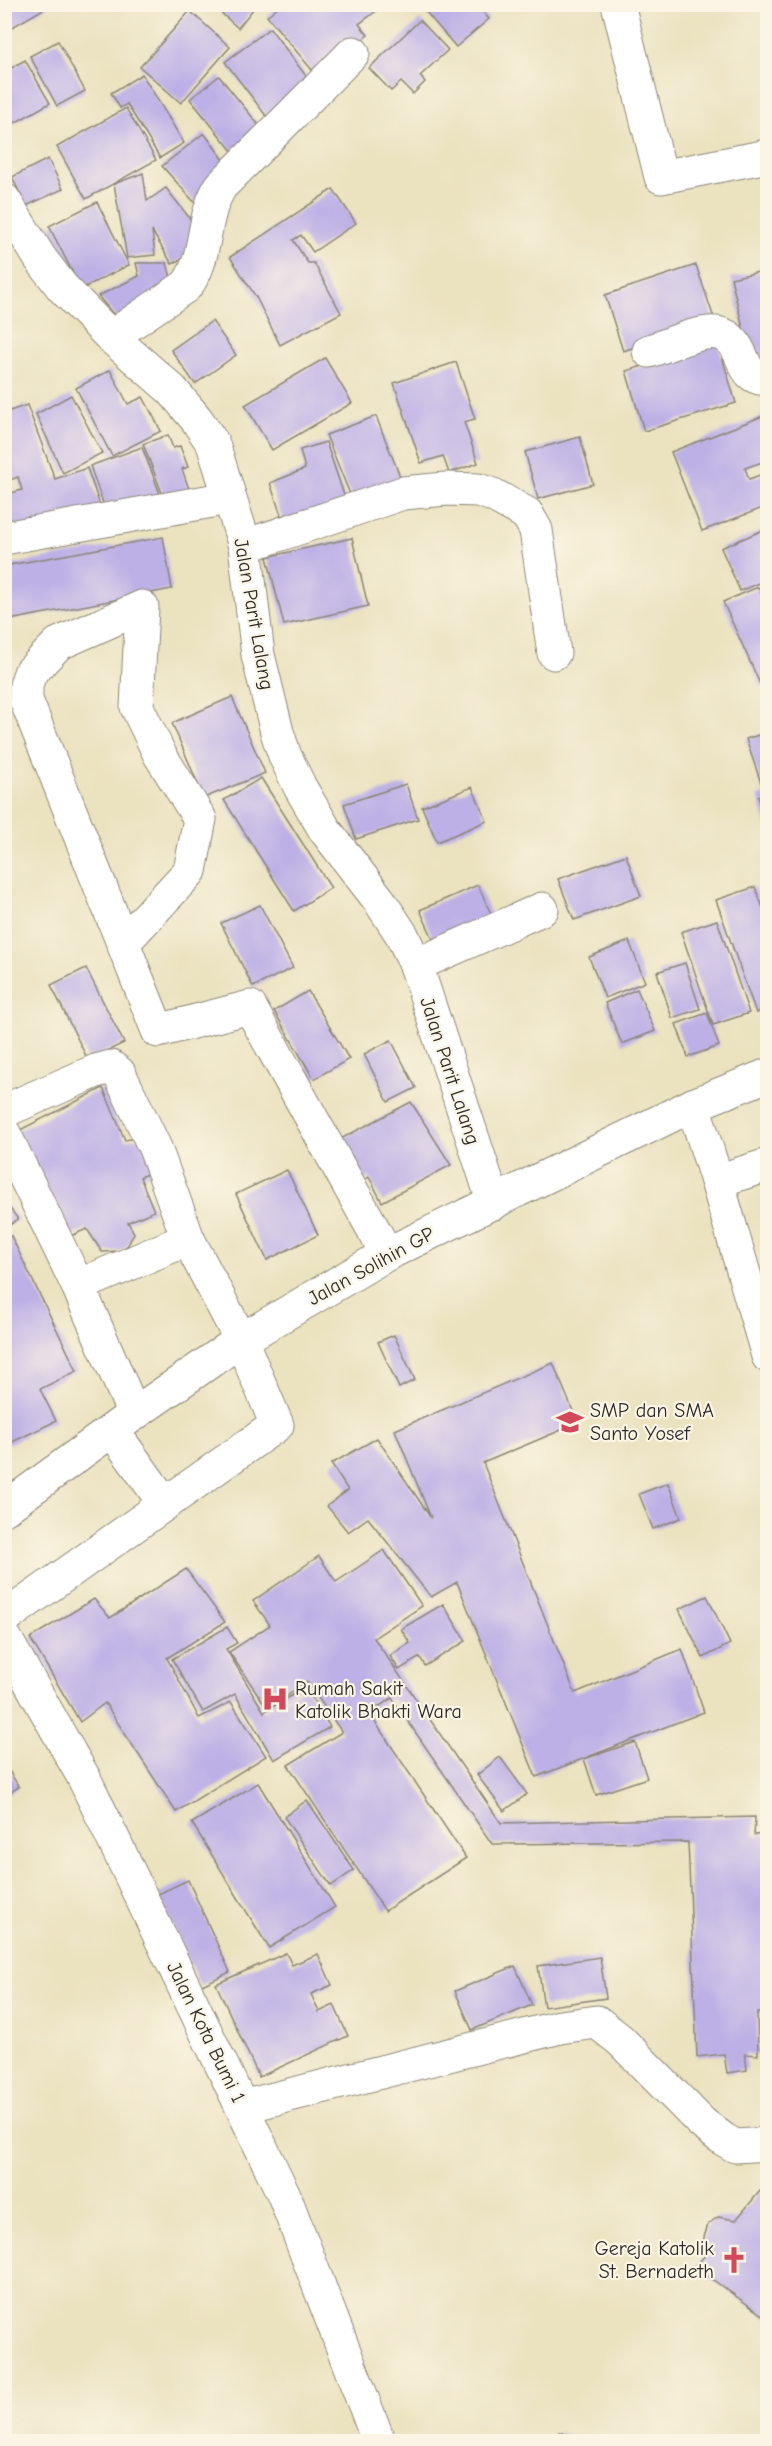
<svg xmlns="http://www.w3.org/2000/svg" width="772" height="2446" viewBox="0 0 772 2446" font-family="'Comic Neue',sans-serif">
<rect width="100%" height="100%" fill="#fcf5e5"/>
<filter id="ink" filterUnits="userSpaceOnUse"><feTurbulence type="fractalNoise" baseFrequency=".0167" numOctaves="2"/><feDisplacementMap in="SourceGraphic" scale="12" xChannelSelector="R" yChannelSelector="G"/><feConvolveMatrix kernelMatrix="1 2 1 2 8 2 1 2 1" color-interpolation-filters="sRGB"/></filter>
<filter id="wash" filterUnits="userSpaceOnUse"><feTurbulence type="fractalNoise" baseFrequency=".008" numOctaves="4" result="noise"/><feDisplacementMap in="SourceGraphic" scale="24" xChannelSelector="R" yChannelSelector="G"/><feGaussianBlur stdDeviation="1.35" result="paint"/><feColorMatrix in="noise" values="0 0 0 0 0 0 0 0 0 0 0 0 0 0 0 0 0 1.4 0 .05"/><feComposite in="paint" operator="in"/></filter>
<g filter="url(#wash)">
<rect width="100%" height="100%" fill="#ebe2c0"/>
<g id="blocks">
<g fill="#bdb0e6">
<polygon points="4,4 45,4 47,7 4,32"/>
<polygon points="211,4 257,4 238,28"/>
<polygon points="281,4 381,4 383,6 359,24 368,35 336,60 332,54 312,70 267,16"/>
<polygon points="419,4 476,4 489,19 456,47"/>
<polygon points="190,11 230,47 181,103 140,67"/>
<polygon points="420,20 448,50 420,76 425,82 413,94 401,82 391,91 369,68"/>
<polygon points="270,28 315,88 270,121 225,62"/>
<polygon points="58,41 85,91 57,106 30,56"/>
<polygon points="25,60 50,103 4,129 4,72"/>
<polygon points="142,74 184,143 160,158 127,104 120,108 111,93"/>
<polygon points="219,76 266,134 237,157 190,99"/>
<polygon points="126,108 156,160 86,199 57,147"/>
<polygon points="204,133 233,172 196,204 162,166"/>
<polygon points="48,159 63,189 26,206 12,177"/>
<polygon points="143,173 147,201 166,188 202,234 200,249 172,264 152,231 155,255 127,258 114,184"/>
<polygon points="333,189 356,223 313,252 301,235 293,240 308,263 314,263 341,313 280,345 256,297 230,257"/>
<polygon points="97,202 129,265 81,289 49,226"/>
<polygon points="136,263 167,263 174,289 123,326 98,296 139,276"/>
<polygon points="696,265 715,321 623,351 605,295"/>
<polygon points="768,270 768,371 754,374 731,278"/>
<polygon points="212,321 236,355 195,384 171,350"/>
<polygon points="718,344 736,403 644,431 626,371"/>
<polygon points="325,358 352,403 272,450 245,405"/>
<polygon points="456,362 475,419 464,422 478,463 449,473 443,456 421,463 394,383"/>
<polygon points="110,370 128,404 143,397 161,431 112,456 76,388"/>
<polygon points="71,395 102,453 63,473 36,414"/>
<polygon points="27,405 55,479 87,468 103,514 4,533 4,495 22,490 18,477 4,482 4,413"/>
<polygon points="376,416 403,484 354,504 326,435"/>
<polygon points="763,416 768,426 768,460 745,468 749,479 768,472 768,506 702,531 671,452"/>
<polygon points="168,435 173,448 180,446 188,467 182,469 189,489 164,498 143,444"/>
<polygon points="580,437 593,484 538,499 525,452"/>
<polygon points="326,442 346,501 283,521 270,483 305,469 300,450"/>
<polygon points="142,447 162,499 107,514 90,466"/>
<polygon points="768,528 768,579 740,591 721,548"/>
<polygon points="163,537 172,589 4,621 4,566"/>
<polygon points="352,538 368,606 284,625 267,557"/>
<polygon points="758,587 768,608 768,683 761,686 723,602"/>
<polygon points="232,697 265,773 204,798 172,723"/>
<polygon points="768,732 768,787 763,789 746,739"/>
<polygon points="261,778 331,888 294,911 224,800"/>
<polygon points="406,784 418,819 356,839 344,804"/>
<polygon points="472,787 487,821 437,842 422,807"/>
<polygon points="768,793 768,826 767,826 758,796"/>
<polygon points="626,855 641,896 574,920 558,879"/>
<polygon points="478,885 496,925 438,950 420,910"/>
<polygon points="755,887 768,921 768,1009 756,1013 716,900"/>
<polygon points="260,905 293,968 253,987 221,923"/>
<polygon points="717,920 749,1013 713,1025 681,932"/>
<polygon points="629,941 645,982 605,998 589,957"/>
<polygon points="685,963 700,1009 672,1018 657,972"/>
<polygon points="86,968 124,1043 88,1060 51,985"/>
<polygon points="637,989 655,1031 622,1044 605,1003"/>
<polygon points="308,991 349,1059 314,1079 274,1011"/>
<polygon points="707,1013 719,1046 688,1057 676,1024"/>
<polygon points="391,1040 416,1088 388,1102 364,1054"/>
<polygon points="103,1088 125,1140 143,1137 157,1170 140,1177 154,1211 128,1222 134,1233 128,1245 120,1251 102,1252 87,1229 61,1240 10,1135"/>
<polygon points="411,1102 451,1165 382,1202 369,1177 353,1187 329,1145"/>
<polygon points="287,1170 318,1235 267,1260 236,1194"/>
<polygon points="4,1201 18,1219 4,1229"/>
<polygon points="11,1236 77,1371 40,1389 56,1421 4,1446 4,1239"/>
<polygon points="394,1335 415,1380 399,1388 378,1342"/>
<polygon points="553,1363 578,1423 483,1463 575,1693 682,1649 704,1712 536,1777 457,1582 431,1597 368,1518 348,1532 327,1506 348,1490 331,1464 377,1438 431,1518 395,1430"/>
<polygon points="668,1483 681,1518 653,1529 639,1494"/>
<polygon points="384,1550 422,1606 374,1638 501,1823 755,1817 754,1835 768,1834 768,1852 763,1853 768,1874 768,2013 757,2013 758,2055 745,2054 747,2070 727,2073 724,2054 697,2057 688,1842 492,1844 392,1698 369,1713 466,1858 385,1911 288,1765 342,1732 307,1682 268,1709 229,1652 270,1625 253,1601 319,1556 336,1582"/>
<polygon points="186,1569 225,1622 167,1658 199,1718 231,1702 266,1756 176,1812 105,1703 80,1722 30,1638 94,1599 110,1618"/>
<polygon points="707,1596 730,1644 703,1658 679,1609"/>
<polygon points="443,1604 466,1641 425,1666 420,1657 399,1670 390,1656 410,1643 401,1629"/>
<polygon points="227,1627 237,1643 226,1649 264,1712 306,1687 330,1727 274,1760 235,1694 203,1712 172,1659"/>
<polygon points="635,1742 647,1778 596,1795 584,1759"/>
<polygon points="500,1757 527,1794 504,1811 477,1775"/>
<polygon points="4,1763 19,1787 4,1796"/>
<polygon points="258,1783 335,1907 269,1948 192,1823"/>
<polygon points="307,1800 354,1870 331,1886 284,1817"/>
<polygon points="188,1880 230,1972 200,1986 158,1894"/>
<polygon points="286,1953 292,1965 318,1954 332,1985 311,1994 319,2012 334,2005 348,2036 259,2077 216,1984"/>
<polygon points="600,1957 606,1998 544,2007 538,1966"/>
<polygon points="515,1966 532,2005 472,2030 455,1991"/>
<polygon points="764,2018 768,2018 768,2070 763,2070"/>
<polygon points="760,2191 768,2197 768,2319 695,2267 706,2254 703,2241 708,2224 718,2217 736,2220"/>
<polygon points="559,2432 583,2441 583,2442 555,2442"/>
</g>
</g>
</g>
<g filter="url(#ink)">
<use href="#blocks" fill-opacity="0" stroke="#8b8676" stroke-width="1.5"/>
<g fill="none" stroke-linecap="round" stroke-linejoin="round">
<defs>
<g id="minor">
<polyline points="618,4 661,177 768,156"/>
<polyline points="4,200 40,258 62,287 111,337 172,390 197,420 213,444 245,546 258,655 277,732 285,756 300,787 325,830 379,900 402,935 416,965 494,1203"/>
<path d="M111 337 186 286C209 258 200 218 221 186L353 53"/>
<path d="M649 351C666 346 700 330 717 333 748 338 737 383 768 378"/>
<polyline points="4,538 229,498"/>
<polyline points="245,546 403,493 446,489 478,490 493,495 527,514 536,530 554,653"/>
<polyline points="123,943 190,871 200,819 160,755 137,707 142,607 58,644 30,673 26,685 26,700 158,1031 250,1007 387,1254"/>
<polyline points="416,965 542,909"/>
<polyline points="693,1105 717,1181 768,1356"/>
<polyline points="4,1111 96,1071 111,1067 119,1073 155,1148 188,1239 241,1340 277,1425 165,1504 112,1430"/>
<polyline points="4,1133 78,1286 134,1414"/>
<polyline points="717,1181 768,1165"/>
<polyline points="78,1286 188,1239"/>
<polyline points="4,1618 165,1504"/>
<polyline points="4,1636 84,1778 284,2195 379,2442"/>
<polyline points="242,2107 560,2027 597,2022 620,2040 702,2123 723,2139 735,2146 768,2144"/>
</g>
<polyline id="major" points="4,1509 134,1414 241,1340 387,1254 693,1105 768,1075"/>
</defs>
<use href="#minor" stroke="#8b8676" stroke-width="35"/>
<use href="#major" stroke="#8b8676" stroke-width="35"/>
<use href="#minor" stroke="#fff" stroke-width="33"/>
<use href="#major" stroke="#fff" stroke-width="33"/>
</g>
</g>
<defs>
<symbol id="school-bare" viewBox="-9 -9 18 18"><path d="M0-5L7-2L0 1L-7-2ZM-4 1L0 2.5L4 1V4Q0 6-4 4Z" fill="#d1495b" stroke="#fcf5e5" stroke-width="2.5" paint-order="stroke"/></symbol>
<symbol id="hospital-bare" viewBox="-9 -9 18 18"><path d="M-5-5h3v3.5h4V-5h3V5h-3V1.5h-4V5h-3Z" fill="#d1495b" stroke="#fcf5e5" stroke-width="2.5" paint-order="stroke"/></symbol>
<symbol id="church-bare" viewBox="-9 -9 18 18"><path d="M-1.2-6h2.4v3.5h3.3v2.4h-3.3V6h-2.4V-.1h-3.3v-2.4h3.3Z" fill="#d1495b" stroke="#fcf5e5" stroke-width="2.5" paint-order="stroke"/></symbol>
</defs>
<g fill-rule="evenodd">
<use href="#school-bare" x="551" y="1403" width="38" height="38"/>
<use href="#hospital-bare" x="256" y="1680" width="38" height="38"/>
<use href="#church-bare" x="715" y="2241" width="38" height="38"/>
</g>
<g text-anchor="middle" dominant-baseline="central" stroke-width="4.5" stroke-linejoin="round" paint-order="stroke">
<g font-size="20" fill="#2b2b2b" stroke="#fcf5e5">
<text transform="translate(254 614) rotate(80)">Jalan Parit Lalang</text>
<text transform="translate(450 1071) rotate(72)">Jalan Parit Lalang</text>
<text transform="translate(371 1266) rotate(-29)">Jalan Solihin GP</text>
<text transform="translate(206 2032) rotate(64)">Jalan Kota Bumi 1</text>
</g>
<g font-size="20" fill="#2b2b2b" stroke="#fcf5e5" text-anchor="start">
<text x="590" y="1410">SMP dan SMA<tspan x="590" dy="23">Santo Yosef</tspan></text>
<text x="295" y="1688">Rumah Sakit<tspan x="295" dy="23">Katolik Bhakti Wara</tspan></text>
<text x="714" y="2248" text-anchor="end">Gereja Katolik<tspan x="714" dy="23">St. Bernadeth</tspan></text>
</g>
</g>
<rect width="772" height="2446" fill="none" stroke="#fcf5e5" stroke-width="24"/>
</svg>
